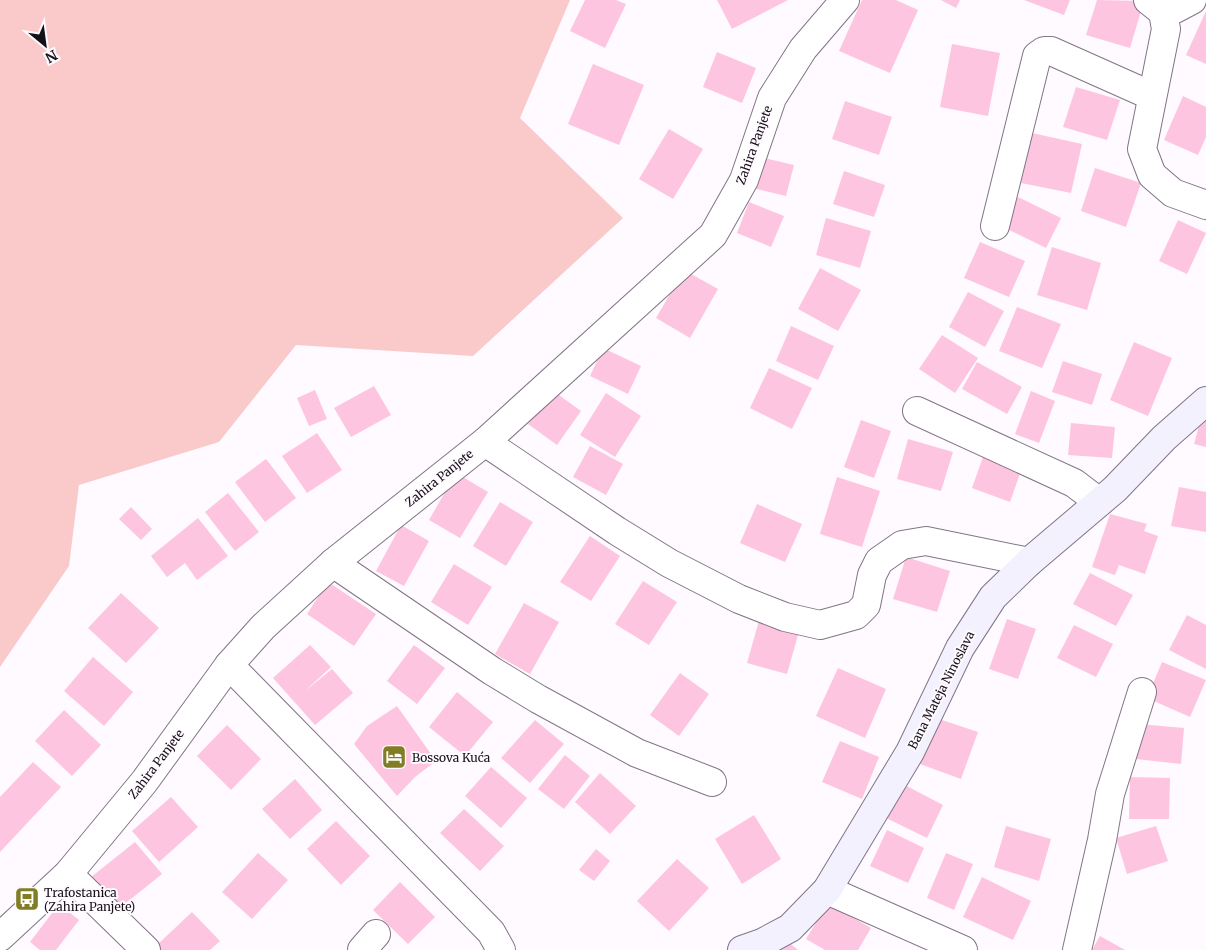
<svg xmlns="http://www.w3.org/2000/svg" width="1206" height="950" viewBox="0 0 1206 950" font-family="Merriweather,serif">
<rect width="100%" height="100%" fill="#fefaff"/>
<polygon fill="#facaca" points="0,0 570,0 520,118 623,218 473,356 296,345 219,442 79,485 69,566 0,667"/>
<g fill="#fec5e0">
<polygon points="585,0 616,0 626,4 605,48 570,31"/>
<polygon points="717,0 788,0 732,29"/>
<polygon points="862,0 896,0 918,10 890,73 839,51"/>
<polygon points="941,0 960,0 956,8"/>
<polygon points="1024,0 1070,0 1064,15"/>
<polygon points="1097,0 1144,1 1130,48 1086,35"/>
<polygon points="1206,11 1206,64 1186,55"/>
<polygon points="952,44 1000,53 988,116 940,107"/>
<polygon points="717,52 756,68 742,103 703,87"/>
<polygon points="593,64 644,85 619,145 568,124"/>
<polygon points="1076,87 1120,100 1107,140 1063,127"/>
<polygon points="1183,96 1206,107 1206,137 1198,155 1164,140"/>
<polygon points="845,101 892,117 879,155 832,139"/>
<polygon points="669,129 703,149 673,199 639,179"/>
<polygon points="1032,133 1082,144 1071,193 1021,183"/>
<polygon points="760,157 794,165 786,196 752,188"/>
<polygon points="1095,168 1141,183 1126,227 1081,211"/>
<polygon points="844,171 885,185 874,217 833,204"/>
<polygon points="1018,197 1061,218 1046,248 1003,227"/>
<polygon points="749,202 784,216 771,247 737,233"/>
<polygon points="826,218 871,231 860,268 816,255"/>
<polygon points="1178,220 1206,233 1187,274 1159,261"/>
<polygon points="980,242 1025,261 1009,297 964,278"/>
<polygon points="1052,247 1101,263 1087,310 1037,295"/>
<polygon points="820,268 861,290 838,331 798,309"/>
<polygon points="684,270 718,289 690,338 656,318"/>
<polygon points="968,292 1004,311 985,347 949,327"/>
<polygon points="1017,307 1061,324 1042,368 999,351"/>
<polygon points="791,326 834,346 818,380 776,361"/>
<polygon points="942,335 978,358 955,393 919,369"/>
<polygon points="1134,342 1172,358 1148,416 1110,400"/>
<polygon points="603,348 641,366 628,394 590,376"/>
<polygon points="1063,361 1102,374 1092,405 1052,392"/>
<polygon points="977,362 1022,387 1007,414 962,389"/>
<polygon points="769,368 812,388 792,429 750,408"/>
<polygon points="374,386 391,415 351,437 334,408"/>
<polygon points="315,390 327,419 309,426 297,398"/>
<polygon points="552,390 581,411 557,445 528,424"/>
<polygon points="1031,391 1055,401 1039,443 1015,434"/>
<polygon points="606,393 641,416 615,457 580,435"/>
<polygon points="1204,407 1206,408 1206,447 1194,444"/>
<polygon points="861,420 891,431 874,478 844,467"/>
<polygon points="1071,423 1115,427 1112,458 1068,455"/>
<polygon points="317,433 342,470 307,493 282,456"/>
<polygon points="908,439 953,452 941,491 897,479"/>
<polygon points="590,446 623,464 606,495 573,477"/>
<polygon points="984,454 1022,468 1010,502 972,488"/>
<polygon points="266,459 296,498 265,522 235,482"/>
<polygon points="456,473 488,492 460,538 429,520"/>
<polygon points="837,477 880,491 862,547 820,534"/>
<polygon points="1179,487 1206,492 1206,532 1171,526"/>
<polygon points="228,493 259,532 235,551 205,512"/>
<polygon points="500,502 533,522 506,566 473,546"/>
<polygon points="757,504 802,524 785,562 740,543"/>
<polygon points="131,507 152,529 141,540 119,519"/>
<polygon points="1110,514 1147,524 1144,531 1158,536 1145,574 1119,565 1115,575 1092,567"/>
<polygon points="198,518 228,556 197,580 185,563 167,577 151,556"/>
<polygon points="401,525 429,541 404,586 376,571"/>
<polygon points="590,536 620,556 591,601 560,582"/>
<polygon points="906,557 950,571 937,612 893,599"/>
<polygon points="454,564 492,587 468,625 431,602"/>
<polygon points="1090,573 1133,595 1116,626 1073,604"/>
<polygon points="643,581 677,602 649,645 615,624"/>
<polygon points="328,582 376,614 354,646 307,614"/>
<polygon points="121,593 159,628 126,663 88,628"/>
<polygon points="524,603 559,622 530,674 495,654"/>
<polygon points="1187,615 1206,625 1206,669 1169,650"/>
<polygon points="760,617 800,628 787,674 747,663"/>
<polygon points="1007,619 1036,629 1018,679 989,669"/>
<polygon points="1074,625 1113,644 1096,677 1057,658"/>
<polygon points="310,645 331,667 305,691 332,669 353,693 315,725 273,678"/>
<polygon points="414,645 445,668 417,704 387,681"/>
<polygon points="93,657 133,692 104,726 64,691"/>
<polygon points="1162,662 1206,680 1190,717 1147,698"/>
<polygon points="838,668 886,689 865,738 816,716"/>
<polygon points="680,673 709,694 679,736 650,715"/>
<polygon points="457,692 493,722 465,756 429,727"/>
<polygon points="397,706 436,761 415,777 397,796 354,744 367,726"/>
<polygon points="64,710 101,745 72,776 35,741"/>
<polygon points="936,718 978,732 961,779 920,764"/>
<polygon points="535,720 564,744 530,783 501,758"/>
<polygon points="1139,724 1184,728 1181,764 1136,759"/>
<polygon points="227,725 261,759 231,790 197,756"/>
<polygon points="840,741 879,757 862,799 822,782"/>
<polygon points="565,755 590,776 564,809 538,789"/>
<polygon points="33,762 61,787 0,852 0,797"/>
<polygon points="491,767 527,798 501,828 465,796"/>
<polygon points="600,773 636,806 610,834 575,802"/>
<polygon points="1130,777 1170,778 1169,819 1129,819"/>
<polygon points="295,779 322,810 290,839 262,809"/>
<polygon points="899,782 943,805 927,838 882,816"/>
<polygon points="171,797 198,827 159,862 132,831"/>
<polygon points="464,809 504,846 480,871 440,833"/>
<polygon points="754,815 781,859 742,884 715,839"/>
<polygon points="336,821 370,856 341,885 307,849"/>
<polygon points="1006,826 1051,839 1039,881 994,867"/>
<polygon points="1156,826 1168,861 1127,874 1116,838"/>
<polygon points="887,830 924,848 908,883 870,866"/>
<polygon points="135,842 162,874 116,911 90,878"/>
<polygon points="596,849 610,861 594,881 579,870"/>
<polygon points="258,853 288,880 252,919 222,892"/>
<polygon points="946,853 973,864 954,910 927,898"/>
<polygon points="677,859 709,888 669,931 637,901"/>
<polygon points="982,877 1031,901 1013,940 963,917"/>
<polygon points="400,882 435,917 408,944 373,910"/>
<polygon points="828,903 871,928 858,950 825,950 806,939"/>
<polygon points="59,904 79,920 56,950 40,950 30,942"/>
<polygon points="192,912 220,941 210,950 160,950 156,946"/>
<polygon points="780,935 798,950 767,950"/>
<polygon points="1100,936 1125,950 1092,950"/>
</g>
<g fill="none" stroke-linecap="round" stroke-linejoin="round">
<defs>
<g id="street">
<polyline points="1148,0 1163,12 1166,29 1142,149 1152,175 1173,193 1206,205"/>
<polyline points="1163,12 1175,9 1192,0"/>
<polyline points="995,226 1037,56 1044,51 1051,51 1152,96"/>
<polyline points="917,411 1074,483 1099,502"/>
<polyline points="485,442 617,531 669,563 739,599 785,617 820,625 856,615 866,605 872,575 879,561 902,545 926,541 1029,562"/>
<polyline points="333,563 492,671 538,699 637,753 712,782"/>
<polyline points="229,665 491,932 501,950"/>
<polyline points="68,874 146,950"/>
<polyline points="827,890 963,950"/>
<polyline points="0,937 68,874 144,782 229,665 263,627 333,563 485,442 713,235 744,180 772,98 803,49 845,0"/>
<polyline points="362,950 376,934"/>
<polyline points="1077,950 1102,840 1110,794 1142,692"/>
</g>
<polyline id="secondary" points="742,950 762,943 790,928 827,890 910,752 960,648 993,597 1029,562 1115,489 1164,438 1206,401"/>
</defs>
<use href="#street" stroke="#837486" stroke-width="30"/>
<use href="#secondary" stroke="#837486" stroke-width="30"/>
<use href="#street" stroke="#fff" stroke-width="28"/>
<use href="#secondary" stroke="#f2f1fd" stroke-width="28"/>
</g>
<defs>
<symbol id="hotel-square" viewBox="-11 -11 22 22"><rect x="-9" y="-9" width="18" height="18" rx="4" fill="#807d24" stroke="#fefaff"/><path d="M-6-4.5h1.5V1H6V5H4.5V3h-9V5H-6ZM-4 0a1.8 1.8 0 1 1 3.6 0ZM.5 0V-2.5h3Q6-2.5 6 0Z" fill="#fff"/></symbol>
<symbol id="bus-square" viewBox="-11 -11 22 22"><rect x="-9" y="-9" width="18" height="18" rx="4" fill="#807d24" stroke="#fefaff"/><path d="M-5-6H5V4H4V6H2V4H-2V6H-4V4H-5ZM-3.5-4V0h7V-4ZM-3.5 1.2v1.5H-2V1.2ZM2 1.2v1.5H3.5V1.2Z" fill="#fff"/></symbol>
</defs>
<g fill-rule="evenodd">
<use href="#hotel-square" x="380" y="743" width="28" height="28"/>
<use href="#bus-square" x="13" y="885" width="28" height="28"/>
</g>
<g text-anchor="middle" dominant-baseline="central" stroke-width="4" stroke-linejoin="round" paint-order="stroke">
<g font-size="12" fill="#161017" stroke="#fefaff">
<text transform="translate(754 145) rotate(-70)">Zahira Panjete</text>
<text transform="translate(439 478) rotate(-39)">Zahira Panjete</text>
<text transform="translate(941 690) rotate(-63)">Bana Mateja Ninoslava</text>
<text transform="translate(156 764) rotate(-53)">Zahira Panjete</text>
</g>
<g font-size="12" fill="#161017" stroke="#fefaff" text-anchor="start">
<text x="412" y="757">Bossova Kuća</text>
<text x="44" y="892">Trafostanica<tspan x="44" dy="14">(Zahira Panjete)</tspan></text>
</g>
</g>
<g transform="translate(45 45) rotate(151)" stroke="#fefaff" stroke-width="4" paint-order="stroke">
<path d="M0-4L9 19L0 12L-9 19Z" fill="#161017"/>
<text y="-8" font-size="14" font-weight="bold" text-anchor="middle" fill="#161017">N</text>
</g>
</svg>
